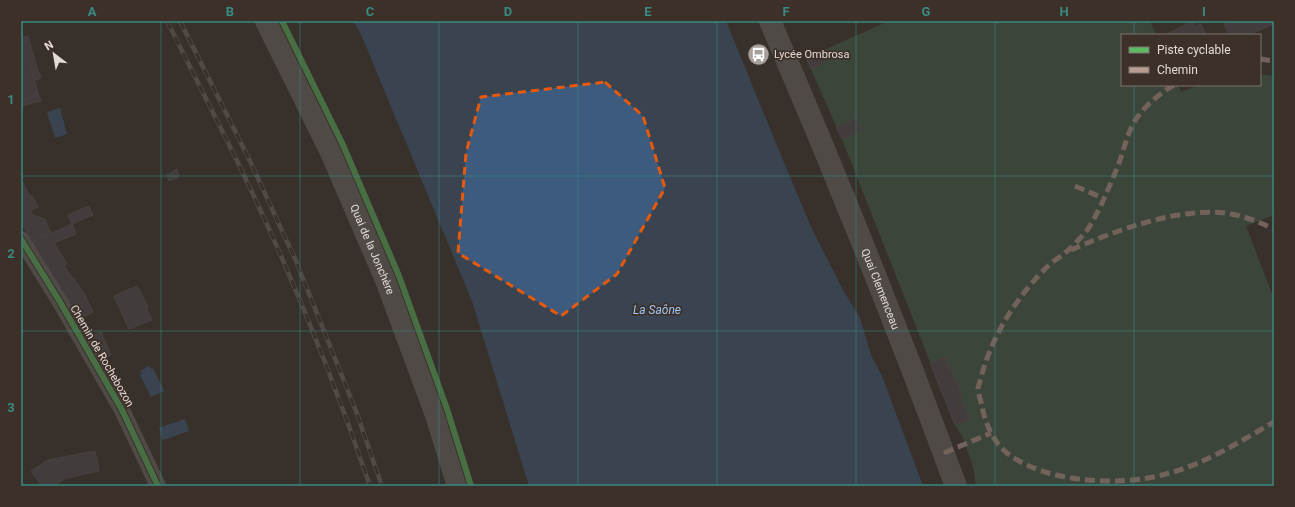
<svg xmlns="http://www.w3.org/2000/svg" width="1295" height="507" viewBox="0 0 1295 507" font-family="Roboto,sans-serif">
<rect width="100%" height="100%" fill="#38312c"/>
<polygon fill="#425e49" points="889,21 1150,21 1156,35 1122,35 1122,85 1178,85 1181,92 1199,85 1260,85 1260,74 1274,76 1274,215 1246,226 1274,299 1274,486 976,486 973,466 962,436 955,425 842,139 806,58"/>
<g fill="#3d5b7e">
<polygon points="353,21 726,21 782,158 811,227 844,292 860,318 871,355 882,376 923,486 529,486 472,301 360,32"/>
<polygon points="60,108 67,134 55,138 47,112"/>
<polygon points="149,366 151,369 153,368 164,391 151,397 140,375 142,374 140,371"/>
<polygon points="185,419 189,431 163,440 159,428"/>
</g>
<g fill="#504b52" stroke="#5a5656">
<polygon points="1193,21 1195,27 1201,24 1206,35 1165,35"/>
<polygon points="1232,21 1274,21 1274,24 1248,35 1229,35 1224,24"/>
<polygon points="28,36 37,67 31,68 37,90 34,97 22,100 21,99 21,38"/>
<polygon points="822,54 825,63 811,69 807,60"/>
<polygon points="37,67 41,78 35,80 31,68"/>
<polygon points="37,90 41,101 21,106 21,99 22,100 34,97"/>
<polygon points="857,118 862,131 842,139 836,127"/>
<polygon points="177,169 179,177 169,181 167,175"/>
<polygon points="21,179 30,197 32,196 38,207 30,211 33,215 45,219 51,233 32,242 21,222"/>
<polygon points="89,206 93,215 72,224 68,215"/>
<polygon points="72,224 76,234 54,243 67,264 64,266 84,293 93,312 80,319 32,242"/>
<polygon points="137,286 148,307 146,307 152,320 129,329 114,296"/>
<polygon points="101,332 111,355 104,358 92,336"/>
<polygon points="945,357 949,369 951,368 955,382 957,381 963,396 960,397 969,420 955,425 930,363"/>
<polygon points="95,451 99,471 66,478 54,486 42,486 31,471 48,460 53,459 56,462 63,461 63,457"/>
<polygon points="63,457 63,461 56,462 53,459"/>
</g>
<g fill="none" stroke-linecap="round" stroke-linejoin="round">
<polyline stroke="#6c6967" stroke-width="16" points="21,239 60,302 122,410 158,486"/>
<g stroke="#6e6966" stroke-width="22">
<path id="s1" d="M266 21 330 150 386 280 436 415 458 486"/>
<path id="s2" d="M770 21C836 174 898 329 956 486"/>
</g>
<defs>
<g id="rail">
<path d="M167 21C191 69 216 118 240 167 290 270 333 377 370 486"/>
<polyline points="180,21 251,163 296,261 356,411 382,486"/>
</g>
</defs>
<use href="#rail" stroke="#6c6865" stroke-width="4.5"/>
<use href="#rail" stroke="#3c3028" stroke-width="3" stroke-dasharray="9" stroke-linecap="butt"/>
<g stroke="#b99d93" stroke-width="5" stroke-dasharray="10 5" stroke-linecap="butt">
<polyline points="1260,59 1274,61"/>
<path d="M1174 85C1160 93 1146 105 1136 119 1127 133 1124 150 1118 166 1109 187 1100 210 1088 229 1082 237 1073 246 1065 253 1060 257 1053 261 1048 266 1018 295 993 334 982 374 981 378 979 384 978 388 978 394 981 401 982 406 985 423 993 442 1007 453 1045 483 1120 487 1166 474 1205 464 1239 442 1274 422"/>
<polyline points="1075,186 1103,198"/>
<path d="M1071 250C1116 230 1191 202 1240 216 1252 219 1263 224 1274 229"/>
<polyline points="944,453 991,433"/>
</g>
<defs>
<g id="cycleway">
<polyline points="282,21 343,145 399,276 447,409 471,486"/>
<polyline points="21,239 60,302 122,410 158,486"/>
</g>
</defs>
<use href="#cycleway" stroke="#3c3028" stroke-width="8"/>
<use href="#cycleway" stroke="#5cba63" stroke-width="6"/>
</g>
<path d="M0 0H1295V507H0ZM605 82 643 116 665 188 617 274 561 316 458 253 466 153 481 97Z" fill="#38312c" fill-opacity=".55" fill-rule="evenodd"/>
<path fill="none" stroke="#e8590c" stroke-width="3" stroke-dasharray="8 5" stroke-linejoin="round" d="M605 82 643 116 665 188 617 274 561 316 458 253 466 153 481 97Z"/>
<path fill="none" stroke="#398a83" stroke-width="1" stroke-opacity="0.55" d="M161 21V486M300 21V486M439 21V486M578 21V486M717 21V486M856 21V486M995 21V486M1134 21V35M1134 85V486M21 176H1274M21 331H1274"/>
<defs>
<symbol id="bus-disc" viewBox="-11 -11 22 22"><circle r="9.5" fill="#a7a09a" stroke="#3c3028"/><path d="M-5-6H5V4H4V6H2V4H-2V6H-4V4H-5ZM-3.5-4V0h7V-4ZM-3.5 1.2v1.5H-2V1.2ZM2 1.2v1.5H3.5V1.2Z" fill="#fff"/></symbol>
</defs>
<g fill-rule="evenodd">
<use href="#bus-disc" x="746" y="42" width="25" height="25"/>
</g>
<g text-anchor="middle" dominant-baseline="central" stroke-width="3.5" stroke-linejoin="round" paint-order="stroke">
<g font-size="11" fill="#e3dbd6" stroke="#3c3028" text-anchor="start">
<text x="774" y="54">Lycée Ombrosa</text>
</g>
<g font-size="11" fill="#e3dbd6" stroke="#3c3028">
<text stroke="none"><textPath href="#s1" startOffset="252">Quai de la Jonchère</textPath></text>
<text stroke="none"><textPath href="#s2" startOffset="290">Quai Clemenceau</textPath></text>
<text transform="translate(102 356) rotate(60)">Chemin de Rochebozon</text>
</g>
<g font-size="12" font-style="italic" fill="#9ec8fa" stroke="#3c3028">
<text x="657" y="310">La Saône</text>
</g>
</g>
<rect width="1295" height="507" fill="none" stroke="#3c3028" stroke-width="44"/>
<rect x="1121" y="34" width="140" height="52" fill="#3c3028" stroke="#7f746e"/>
<rect x="1129" y="47" width="20" height="6" fill="#5cba63" stroke="#7f746e"/>
<text x="1157" y="54" font-size="12" fill="#e3dbd6">Piste cyclable</text>
<rect x="1129" y="67" width="20" height="6" fill="#b99d93" stroke="#7f746e"/>
<text x="1157" y="74" font-size="12" fill="#e3dbd6">Chemin</text>
<g transform="translate(54 54) rotate(329)" stroke="#3c3028" stroke-width="3" paint-order="stroke">
<path d="M0-3L7 15L0 10L-7 15Z" fill="#e3dbd6"/>
<text y="-6" font-size="11" font-weight="bold" text-anchor="middle" fill="#e3dbd6">N</text>
</g>
<rect x="22" y="22" width="1251" height="463" fill="none" stroke="#398a83" stroke-width="1.5"/>
<g font-size="13" text-anchor="middle" font-weight="bold" fill="#398a83">
<text x="92" y="16">A</text>
<text x="230" y="16">B</text>
<text x="370" y="16">C</text>
<text x="508" y="16">D</text>
<text x="648" y="16">E</text>
<text x="786" y="16">F</text>
<text x="926" y="16">G</text>
<text x="1064" y="16">H</text>
<text x="1204" y="16">I</text>
<text x="11" y="104">1</text>
<text x="11" y="258">2</text>
<text x="11" y="412">3</text>
</g>
</svg>
